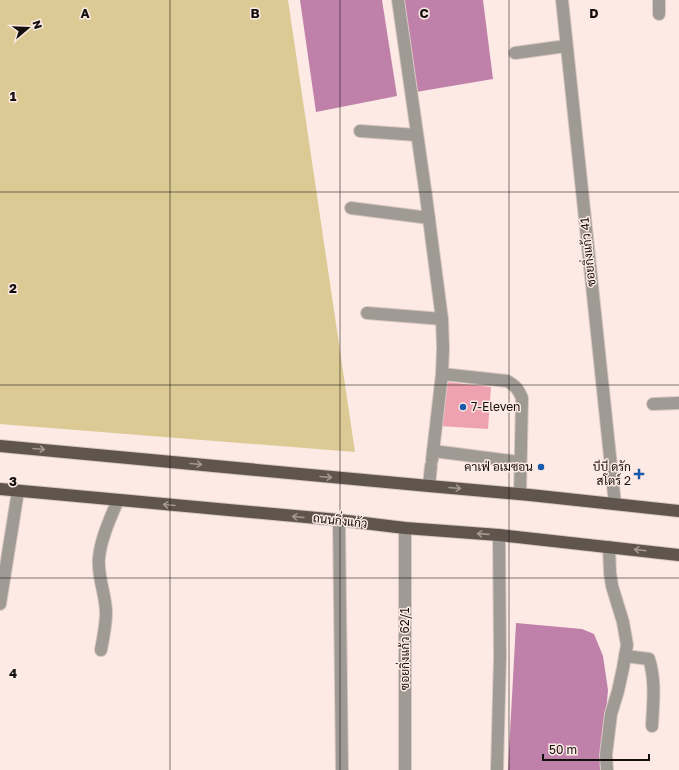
<svg xmlns="http://www.w3.org/2000/svg" width="679" height="770" viewBox="0 0 679 770" font-family="'Golos Text',Sarabun,sans-serif">
<style>
.green{fill:#dcca94}
.water{fill:#bf81aa}
.building{fill:#eea1af}
.lines{fill:none;stroke-linecap:round;stroke-linejoin:round}
.minor-casing{stroke:#d8c7c2;stroke-width:14}
.major-casing{stroke:#d8c7c2;stroke-width:14}
.minor{stroke:#a09a95;stroke-width:12}
.major{stroke:#5f554c;stroke-width:12}
.oneway{stroke:#a69891}
.grid{fill:none;stroke:#140e0c;stroke-width:1;stroke-opacity:0.55}
.poi-dot{fill:#185aab;stroke:#fdeae5;stroke-width:1.5}
.labels{text-anchor:middle;stroke-width:3;stroke-linejoin:round;paint-order:stroke}
.street-label{font-size:12px;fill:#140e0c;stroke:#fdeae5}
.poi-label{font-size:12px;fill:#140e0c;stroke:#fdeae5;text-anchor:end}
.grid-label{font-size:13px;text-anchor:middle;font-weight:bold;fill:#140e0c;stroke:#fdeae5;stroke-width:3;stroke-linejoin:round;paint-order:stroke}
</style>
<rect width="100%" height="100%" fill="#fdeae5"/>
<path class="green" d="M0 0H288L355 452 0 424Z"/>
<g class="water">
<path d="M300 0H382L397 96 316 112Z"/>
<path d="M399 0H483L493 79 416 92Z"/>
<path d="M516 623 582 629 594 634 603 656 608 690 601 770H508Z"/>
</g>
<path class="building" d="M447 382 491 387 488 429 440 426Z"/>
<g class="lines">
<defs>
<g id="minor">
<path d="M398 0 426 196 442 319 443 348 442 374 432 460"/>
<path d="M562 0 615 504"/>
<path d="M659 0V14"/>
<path d="M515 53 566 46"/>
<path d="M360 131 417 135"/>
<path d="M351 208 429 218"/>
<path d="M367 313 442 319"/>
<path d="M442 374 507 381C516 386 518 389 522 398L520 494"/>
<path d="M653 404 679 403"/>
<path d="M433 451 520 462"/>
<path d="M429 486 431 466"/>
<path d="M339 520 342 770"/>
<path d="M405 528V770"/>
<path d="M0 604 18 491"/>
<path d="M101 650C103 639 106 624 106 613 106 594 97 577 99 558 101 538 110 519 118 500"/>
<path d="M625 656 649 659C656 681 653 704 652 726"/>
<path d="M497 770 500 657 499 535"/>
<path d="M607 770 606 755 611 714 618 691 623 668 627 645 623 622 612 586 610 573 609 547"/>
</g>
<g id="major">
<path d="M0 446 429 486 530 495 679 511"/>
<path d="M0 489 339 520 405 528 499 535 679 555"/>
</g>
</defs>
<use href="#minor" class="minor-casing"/>
<use href="#major" class="major-casing"/>
<use href="#minor" class="minor"/>
<use href="#major" class="major"/>
</g>
<defs><path id="oneway-shaft" d="M-6 0H5M1.5-3L5.5 0L1.5 3" fill="none" stroke-width="1.6" stroke-linecap="round" stroke-linejoin="round"/></defs>
<g class="oneway">
<use href="#oneway-shaft" transform="translate(39 449) rotate(5)"/>
<use href="#oneway-shaft" transform="translate(196 464) rotate(5)"/>
<use href="#oneway-shaft" transform="translate(326 477) rotate(5)"/>
<use href="#oneway-shaft" transform="translate(455 488) rotate(5)"/>
<use href="#oneway-shaft" transform="translate(169 505) rotate(-175)"/>
<use href="#oneway-shaft" transform="translate(298 517) rotate(-175)"/>
<use href="#oneway-shaft" transform="translate(483 534) rotate(-176)"/>
<use href="#oneway-shaft" transform="translate(640 550) rotate(-173)"/>
</g>
<path class="grid" d="M170 0V770M340 0V770M509 0V770M0 192H679M0 385H679M0 578H679"/>
<g class="poi-dot">
<circle cx="463" cy="407" r="4"/>
<circle cx="541" cy="467" r="4"/>
<path d="M637 468h4v4h4v4h-4v4h-4v-4h-4v-4h4z"/>
</g>
<g class="labels">
<g class="street-label">
<text transform="translate(588 252) rotate(-96)" y="4">ซอยกิ่งแก้ว 41</text>
<text transform="translate(340 521) rotate(6)" y="4">ถนนกิ่งแก้ว</text>
<text transform="translate(405 649) rotate(-90)" y="4">ซอยกิ่งแก้ว 62/1</text>
</g>
<g class="poi-label">
<text x="471" y="411" text-anchor="start">7-Eleven</text>
<text x="533" y="471">คาเฟ่ อเมซอน</text>
<text x="631" y="471">บีบี ดรัก<tspan x="631" dy="14">สโตร์ 2</tspan></text>
</g>
</g>
<g class="grid-label">
<text x="85" y="18">A</text>
<text x="255" y="18">B</text>
<text x="424" y="18">C</text>
<text x="594" y="18">D</text>
<text x="13" y="101">1</text>
<text x="13" y="293">2</text>
<text x="13" y="486">3</text>
<text x="13" y="678">4</text>
</g>
<g transform="translate(28 28) rotate(71)" stroke="#fdeae5" stroke-width="3" paint-order="stroke">
<path d="M0-3L7 15L0 10L-7 15Z" fill="#140e0c"/>
<text y="-6" font-size="11" font-weight="bold" text-anchor="middle" fill="#140e0c">N</text>
</g>
<path d="M543 754v6h106v-6" fill="none" stroke="#140e0c" stroke-width="2"/>
<text x="549" y="754" font-size="12" fill="#140e0c" stroke="#fdeae5" stroke-width="3" paint-order="stroke">50 m</text>
</svg>
